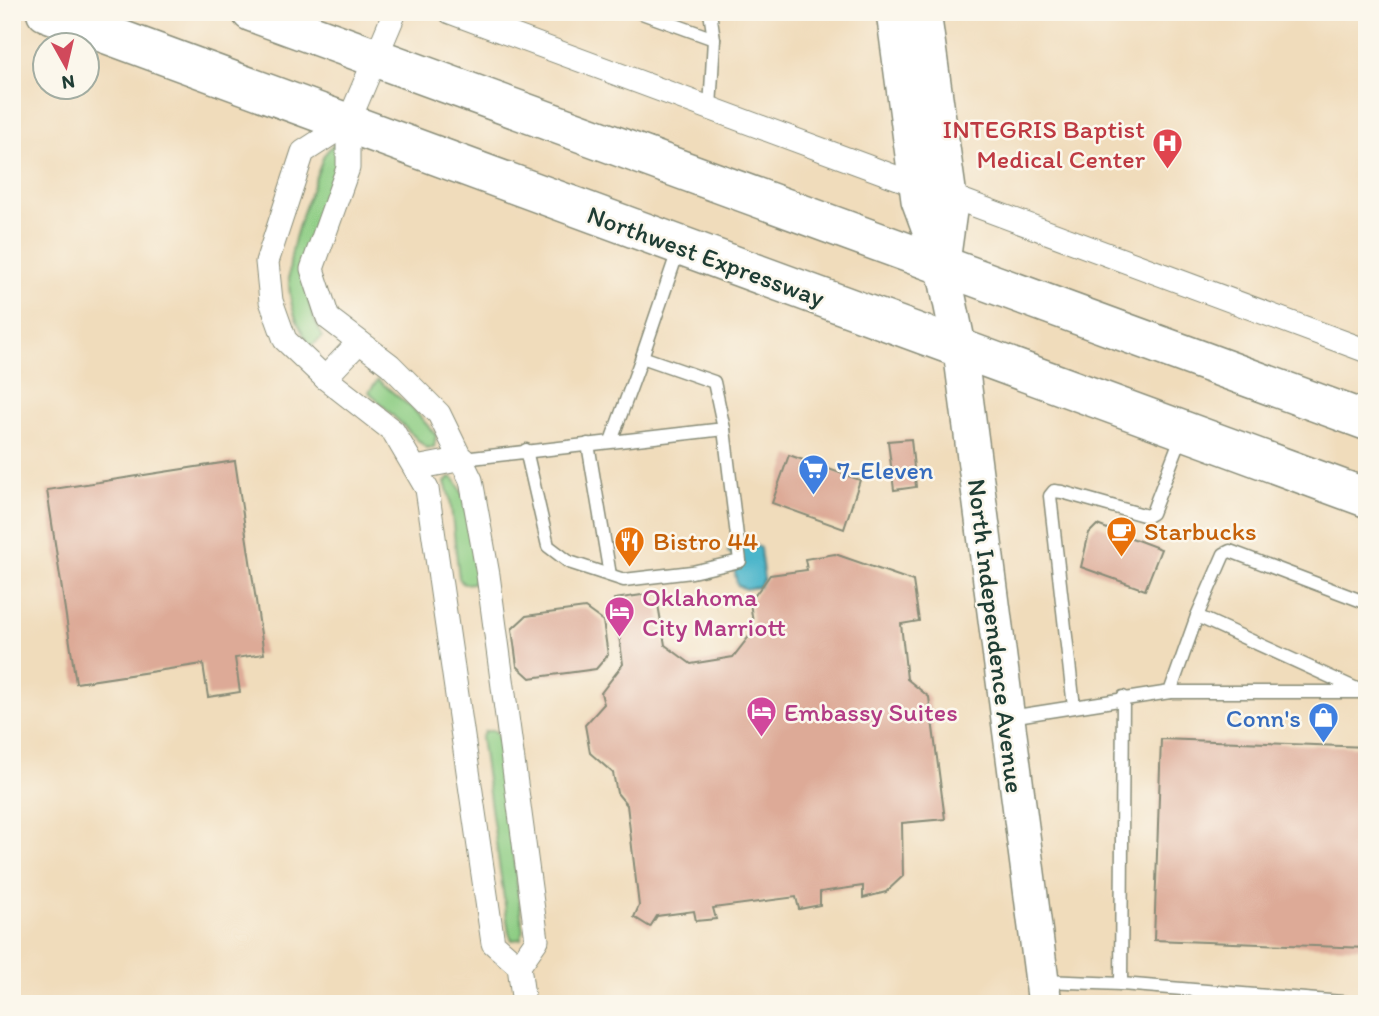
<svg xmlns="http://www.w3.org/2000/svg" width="1379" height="1016" viewBox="0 0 1379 1016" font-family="Itim,sans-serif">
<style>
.green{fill:#8fce85;stroke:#57865c;stroke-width:2}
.water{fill:#4cb5ca;stroke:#36797f;stroke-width:2}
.building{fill:#ddaa97}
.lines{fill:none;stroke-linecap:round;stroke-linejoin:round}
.lane-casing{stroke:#888c78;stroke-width:15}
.street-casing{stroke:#888c78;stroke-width:25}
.secondary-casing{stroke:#888c78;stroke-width:36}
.highway-casing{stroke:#888c78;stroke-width:41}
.lane{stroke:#fff;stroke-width:12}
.street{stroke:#fff;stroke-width:23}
.secondary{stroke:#fff;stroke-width:33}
.highway{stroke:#fff;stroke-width:38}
.labels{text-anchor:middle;stroke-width:5;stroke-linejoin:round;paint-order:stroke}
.health-label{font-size:26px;fill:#be3a42;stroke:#fbf7ec;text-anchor:end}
.street-label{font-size:26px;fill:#1f3d34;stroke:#fbf7ec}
.shop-label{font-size:26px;fill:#366cbe;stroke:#fbf7ec;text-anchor:start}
.food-label{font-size:26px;fill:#c56008;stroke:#fbf7ec;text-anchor:start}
.hotel-label{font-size:26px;fill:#b23c85;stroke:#fbf7ec;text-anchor:start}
</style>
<rect width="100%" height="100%" fill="#fbf7ec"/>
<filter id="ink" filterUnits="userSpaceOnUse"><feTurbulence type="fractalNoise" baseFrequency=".0143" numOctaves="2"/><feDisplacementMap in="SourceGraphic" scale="14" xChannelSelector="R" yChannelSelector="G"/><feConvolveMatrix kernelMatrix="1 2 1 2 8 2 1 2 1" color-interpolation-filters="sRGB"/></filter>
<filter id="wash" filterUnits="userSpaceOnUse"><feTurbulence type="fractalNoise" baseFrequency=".00686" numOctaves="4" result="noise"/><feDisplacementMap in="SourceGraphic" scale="28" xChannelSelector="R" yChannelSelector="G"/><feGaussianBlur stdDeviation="1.57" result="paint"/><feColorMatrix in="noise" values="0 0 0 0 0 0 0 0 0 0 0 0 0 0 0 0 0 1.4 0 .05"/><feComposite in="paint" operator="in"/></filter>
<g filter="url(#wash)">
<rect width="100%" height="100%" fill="#f0dcbb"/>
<g class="green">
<path d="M334 143 343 149C320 213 285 271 323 337L311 346C265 283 302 220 324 155Z"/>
<path d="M378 380 414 410 436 435 434 447 426 448 369 392Z"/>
<path d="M451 477C469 487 473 555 476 576L473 583 463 584 459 578 450 498 445 482Z"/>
<path d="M485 731H495L498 736 523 930 521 939 512 940 509 933 481 738Z"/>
</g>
<path class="water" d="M752 543 760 548 764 579 759 587 745 589 737 585 732 554 728 552 735 544 738 547Z"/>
<g id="blocks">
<g class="building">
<path d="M911 439 916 487 894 490 888 441Z"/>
<path d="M789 455 860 480 844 529 772 503Z"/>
<path d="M235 461 264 654 235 658 240 692 208 697 203 664 76 683 47 490Z"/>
<path d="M1097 525 1161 549 1145 590 1081 567 1089 533Z"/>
<path d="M835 554 913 581 919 621 901 624 907 679 929 697 945 819 902 823 903 876 886 892 863 898V886L820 892V905L799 909 796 897 713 908 716 919 696 921 694 911 657 916 650 927 634 917 639 906 627 805 617 793 613 773 590 753 585 725 604 704 601 693 623 664 614 599 656 593 665 645 691 664 733 657 754 630 750 602 770 575 807 570 805 559Z"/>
<path d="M585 608 603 621 608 655 596 669 530 678 517 666 512 629 526 616Z"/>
<path d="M1161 739 1367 747V948L1154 940Z"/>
</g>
</g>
</g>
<g filter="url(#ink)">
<use href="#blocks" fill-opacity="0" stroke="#888c78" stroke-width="2"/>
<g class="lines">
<defs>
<g id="lane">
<path d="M639 12 714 39"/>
<path d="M710 108 714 39 710 12"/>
<path d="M642 357 679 248"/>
<path d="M588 444 610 575"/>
<path d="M526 450 548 546 569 562 624 580 692 572 740 561 724 429"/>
<path d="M463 459 724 429 714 382 642 357 611 441"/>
<path d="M1197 616 1359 690"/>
<path d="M1170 692H1363"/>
<path d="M1074 707 1050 496 1054 491 1062 492 1147 516 1152 513 1182 435"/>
<path d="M1010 717 1170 692 1197 616 1224 554 1230 551 1367 603"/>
<path d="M1044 981 1121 984 1123 697"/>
<path d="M1121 984 1367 1004"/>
</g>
<g id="street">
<path d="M395 12 348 123V168L312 269 328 318 390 365 439 414 471 480 488 575 537 940 519 966"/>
<path d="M450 12 917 185"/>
<path d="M348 123 303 152 267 262 271 301 285 340 325 378 393 431 427 489 493 943 519 966 524 1004"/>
<path d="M950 196 1367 351"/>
<path d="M325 378 359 342"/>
<path d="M416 468 463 459"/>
</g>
<g id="secondary">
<path d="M893 12 918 200 943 268 960 350 1045 1004"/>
<path d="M924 12 951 204 943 262"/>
</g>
<g id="highway">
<path d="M46 12 1367 498"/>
<path d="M251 12 1367 421"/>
</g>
</defs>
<use href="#lane" class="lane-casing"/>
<use href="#street" class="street-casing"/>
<use href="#secondary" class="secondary-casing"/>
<use href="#highway" class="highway-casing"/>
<use href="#lane" class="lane"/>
<use href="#street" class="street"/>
<use href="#secondary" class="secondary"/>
<use href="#highway" class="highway"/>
</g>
</g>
<defs>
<symbol id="hospital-pin" viewBox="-11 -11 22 30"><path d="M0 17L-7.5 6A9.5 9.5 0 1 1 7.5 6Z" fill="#e0444e" stroke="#fbf7ec"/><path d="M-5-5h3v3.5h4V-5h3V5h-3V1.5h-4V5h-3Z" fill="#fff"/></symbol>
<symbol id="supermarket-pin" viewBox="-11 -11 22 30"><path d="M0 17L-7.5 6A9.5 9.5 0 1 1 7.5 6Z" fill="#3f7fe0" stroke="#fbf7ec"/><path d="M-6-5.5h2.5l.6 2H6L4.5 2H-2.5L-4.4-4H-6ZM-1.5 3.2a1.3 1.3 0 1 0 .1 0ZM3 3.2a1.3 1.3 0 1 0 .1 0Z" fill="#fff"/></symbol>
<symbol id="cafe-pin" viewBox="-11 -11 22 30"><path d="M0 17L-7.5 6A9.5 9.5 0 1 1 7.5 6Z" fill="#e8710a" stroke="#fbf7ec"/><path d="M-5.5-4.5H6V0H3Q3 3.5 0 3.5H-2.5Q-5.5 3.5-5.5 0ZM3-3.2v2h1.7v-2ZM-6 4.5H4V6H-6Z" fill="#fff"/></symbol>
<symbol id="restaurant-pin" viewBox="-11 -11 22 30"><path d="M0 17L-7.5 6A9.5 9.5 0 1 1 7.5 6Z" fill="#e8710a" stroke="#fbf7ec"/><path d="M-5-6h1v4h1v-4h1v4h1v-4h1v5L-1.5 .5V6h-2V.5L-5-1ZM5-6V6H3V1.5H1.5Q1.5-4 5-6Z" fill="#fff"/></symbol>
<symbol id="hotel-pin" viewBox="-11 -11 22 30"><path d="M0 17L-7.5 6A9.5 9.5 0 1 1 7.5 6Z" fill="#d1479c" stroke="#fbf7ec"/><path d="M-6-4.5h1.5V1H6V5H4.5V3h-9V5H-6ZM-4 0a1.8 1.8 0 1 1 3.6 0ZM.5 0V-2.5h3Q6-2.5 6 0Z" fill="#fff"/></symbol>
<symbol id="shop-pin" viewBox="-11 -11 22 30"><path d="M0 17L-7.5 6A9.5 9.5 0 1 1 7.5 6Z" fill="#3f7fe0" stroke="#fbf7ec"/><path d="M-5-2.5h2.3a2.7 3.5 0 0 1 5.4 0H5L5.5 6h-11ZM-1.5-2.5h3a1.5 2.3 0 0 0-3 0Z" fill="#fff"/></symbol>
</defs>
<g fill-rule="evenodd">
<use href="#hospital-pin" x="1150" y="126" width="35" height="47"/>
<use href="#supermarket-pin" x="796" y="452" width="35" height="47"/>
<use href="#cafe-pin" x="1104" y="514" width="35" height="47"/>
<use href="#restaurant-pin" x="612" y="524" width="35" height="47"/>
<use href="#hotel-pin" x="602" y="594" width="35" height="47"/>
<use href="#hotel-pin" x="744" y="694" width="35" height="47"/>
<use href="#shop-pin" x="1306" y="700" width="35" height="47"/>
</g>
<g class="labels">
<g class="health-label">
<text x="1145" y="138">INTEGRIS Baptist<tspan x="1145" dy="30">Medical Center</tspan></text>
</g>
<g class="street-label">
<text transform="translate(706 256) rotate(20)" y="9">Northwest Expressway</text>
<text transform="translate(996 636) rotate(83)" y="9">North Independence Avenue</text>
</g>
<g class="shop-label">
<text x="837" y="479">7-Eleven</text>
<text x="1301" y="727" text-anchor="end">Conn's</text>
</g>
<g class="food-label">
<text x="1144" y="540">Starbucks</text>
<text x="653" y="550">Bistro 44</text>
</g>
<g class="hotel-label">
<text x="642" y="606">Oklahoma<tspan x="642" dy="30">City Marriott</tspan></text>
<text x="784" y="721">Embassy Suites</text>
</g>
</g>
<rect width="1379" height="1016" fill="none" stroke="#fbf7ec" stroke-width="42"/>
<g transform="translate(66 66) rotate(172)"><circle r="33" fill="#fbf7ec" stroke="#a3ada2" stroke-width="2"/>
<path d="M0-5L12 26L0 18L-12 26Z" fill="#d1495b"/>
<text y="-10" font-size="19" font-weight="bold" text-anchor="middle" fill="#1f3d34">N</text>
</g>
</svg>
